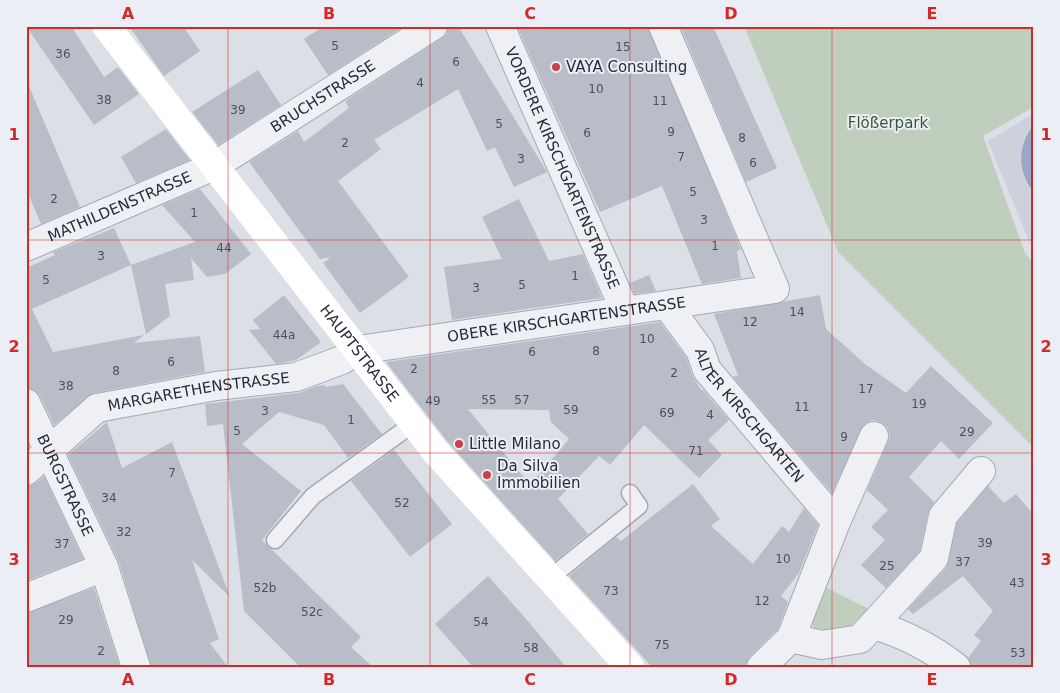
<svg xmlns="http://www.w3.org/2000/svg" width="1060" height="693" viewBox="0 0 1060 693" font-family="'DejaVu Sans',sans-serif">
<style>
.built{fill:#ced1db}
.green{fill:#c0cfbd}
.water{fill:#97a9c6}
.building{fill:#b9bdc8;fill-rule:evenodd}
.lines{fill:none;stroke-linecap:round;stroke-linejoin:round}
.lane-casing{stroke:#a5a9b3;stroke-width:19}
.street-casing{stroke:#a5a9b3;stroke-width:30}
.lane{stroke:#eef0f4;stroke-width:16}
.street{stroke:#eef0f4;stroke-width:28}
.secondary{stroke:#fff;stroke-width:28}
.grid{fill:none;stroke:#d62828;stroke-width:1;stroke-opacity:0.55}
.poi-dot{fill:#ca4248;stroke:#ebeef4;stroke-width:2}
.labels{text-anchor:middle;stroke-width:4;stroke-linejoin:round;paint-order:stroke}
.number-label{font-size:12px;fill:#4b505e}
.poi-label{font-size:15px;fill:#262c3b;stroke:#ebeef4;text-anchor:start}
.street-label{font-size:15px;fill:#262c3b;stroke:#ebeef4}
.park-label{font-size:15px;fill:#375734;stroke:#ebeef4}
.neatline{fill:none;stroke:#d62828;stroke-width:2}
.grid-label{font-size:16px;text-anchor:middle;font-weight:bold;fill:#d62828}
</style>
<rect width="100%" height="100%" fill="#dcdfe6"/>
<path class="built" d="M1034 113V253L988 141Z"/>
<g class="green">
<path d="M744 26H1034V107L983 136 1025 253 1034 264V448L838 252Z"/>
<path d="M823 586 869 609 843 632 815 629 808 616Z"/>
</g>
<path class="water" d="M1034 124V193C1017 171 1017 146 1034 124Z"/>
<g class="building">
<path d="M26 26H71L104 77 118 67 139 94 94 125Z"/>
<path d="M129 26H183L200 51 164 76Z"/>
<path d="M324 26H404L328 75 304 39Z"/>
<path d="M448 26H458L547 172 514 187 495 147 487 151 458 89 374 140 381 149 338 181 409 277 360 313 323 263 331 257 320 259 249 162 298 131 304 142 349 108 345 101 441 39 447 34Z"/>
<path d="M517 26H648L741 249 737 251 741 278 702 284 662 186 600 212Z"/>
<path d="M684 26H713L777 168 746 182 681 28Z"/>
<path d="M258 70 281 105 218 145 192 112Z"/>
<path d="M26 79 80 207 41 224 26 189Z"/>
<path d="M166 129 190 160 136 183 121 157Z"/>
<path d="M200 189 251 254 225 274 207 277 191 258 194 280 165 284 170 316 146 334 131 265 195 242 162 205Z"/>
<path d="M519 199 549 261 583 254 602 298 452 320 444 267 502 259 482 217Z"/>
<path d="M114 228 131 265 32 309 53 352 144 335 134 343 200 336 205 372 94 393 54 425 40 396 34 390 26 388V268L55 255 53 252Z"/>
<path d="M649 275 656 291 634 294 630 283Z"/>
<path d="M284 295 321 342 296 360 276 364 249 330 260 329 253 320Z"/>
<path d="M820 295 826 329 865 364 906 393 931 366 993 423 959 459 941 441 909 477 934 502 928 513 920 551 886 588 861 565 885 540 871 527 888 510 867 490 888 442 890 435 887 427 881 422 873 420 864 424 832 493 733 377 738 375 714 314Z"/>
<path d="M660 322 686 357 692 375 701 390H703L729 420 708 440 722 455 699 478 644 425 610 465 599 456 558 499 588 534 555 561 447 441 386 362ZM468 409 549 410 551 422 569 439 530 485Z"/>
<path d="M343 384 382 434 348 458 324 425 279 412 242 444 301 491 262 540 361 637 351 647 373 667H300L244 611 223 424 207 426 205 404 298 393 317 386 325 385V387Z"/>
<path d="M107 422 122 468 172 442 230 597 192 560 219 639 210 643 228 667H151L119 562 68 455Z"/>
<path d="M394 450 452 524 410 557 351 481Z"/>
<path d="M44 476 83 559 26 581V486L36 483Z"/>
<path d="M693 484 720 519 711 526 753 564 782 526 789 532 804 508 818 525 799 573 781 596 788 602 778 629 750 656 745 667H652L569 576 616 537 621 541Z"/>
<path d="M988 486 1004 503 1016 494 1034 515V667H971L968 658 981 641 974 635 993 611 963 576 913 614 908 609 946 568 957 523Z"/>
<path d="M488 576 527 620 566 667H473L435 624Z"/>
<path d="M94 588 120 667H26V613Z"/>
</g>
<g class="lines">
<defs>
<g id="lane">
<path d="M275 540 313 496 414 423"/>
<path d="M550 578 639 506 630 493"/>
</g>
<g id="street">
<path id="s1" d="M500 26 625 311"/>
<path id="s2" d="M26 247 214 166 433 26"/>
<path id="s3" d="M667 305 700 350 707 370 836 522 791 638"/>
<path id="s4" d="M26 403 104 567 136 667"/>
<path id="s5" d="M26 471 97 408 216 386 296 377 342 360 358 350 775 289 663 26"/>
<path d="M836 522 874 436"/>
<path d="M26 598 104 567"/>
<path d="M874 625C905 634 930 647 956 667"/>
<path d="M761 667 791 638 822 645 860 639 934 558 943 516 981 471"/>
</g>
</defs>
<use href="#lane" class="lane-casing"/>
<use href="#street" class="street-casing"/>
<use href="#lane" class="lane"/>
<use href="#street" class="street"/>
<path class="secondary" id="s6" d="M106 26 435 451 630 667"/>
</g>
<path class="grid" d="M228 26V667M430 26V667M630 26V667M832 26V667M26 240H1034M26 453H1034"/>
<g class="poi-dot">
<circle cx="556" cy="67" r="5"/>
<circle cx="459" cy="444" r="5"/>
<circle cx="487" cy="475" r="5"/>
</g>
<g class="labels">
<g class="number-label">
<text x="335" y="50">5</text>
<text x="623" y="51">15</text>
<text x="63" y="58">36</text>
<text x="456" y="66">6</text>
<text x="420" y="87">4</text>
<text x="596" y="93">10</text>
<text x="104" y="104">38</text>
<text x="660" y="105">11</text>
<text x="238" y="114">39</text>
<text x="499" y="128">5</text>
<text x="671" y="136">9</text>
<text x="587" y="137">6</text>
<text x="742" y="142">8</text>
<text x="345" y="147">2</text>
<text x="681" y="161">7</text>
<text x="521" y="163">3</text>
<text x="753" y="167">6</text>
<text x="693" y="196">5</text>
<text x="54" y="203">2</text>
<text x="194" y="217">1</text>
<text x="704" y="224">3</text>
<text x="715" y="250">1</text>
<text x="224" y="252">44</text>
<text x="101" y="260">3</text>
<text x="575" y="280">1</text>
<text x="46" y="284">5</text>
<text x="522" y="289">5</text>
<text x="476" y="292">3</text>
<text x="797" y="316">14</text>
<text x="750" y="326">12</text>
<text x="284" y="339">44a</text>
<text x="647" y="343">10</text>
<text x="596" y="355">8</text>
<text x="532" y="356">6</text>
<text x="171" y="366">6</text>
<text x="414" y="373">2</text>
<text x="116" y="375">8</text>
<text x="674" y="377">2</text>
<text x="66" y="390">38</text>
<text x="866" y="393">17</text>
<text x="489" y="404">55</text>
<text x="522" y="404">57</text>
<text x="433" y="405">49</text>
<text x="919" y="408">19</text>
<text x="802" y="411">11</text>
<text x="571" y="414">59</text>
<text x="265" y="415">3</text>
<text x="667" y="417">69</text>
<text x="710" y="419">4</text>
<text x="351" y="424">1</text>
<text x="237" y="435">5</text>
<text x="967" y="436">29</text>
<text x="844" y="441">9</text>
<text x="696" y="455">71</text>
<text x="172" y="477">7</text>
<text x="109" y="502">34</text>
<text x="402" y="507">52</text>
<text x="124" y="536">32</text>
<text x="985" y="547">39</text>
<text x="62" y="548">37</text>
<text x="783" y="563">10</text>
<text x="963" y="566">37</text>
<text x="887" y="570">25</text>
<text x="1017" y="587">43</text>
<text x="265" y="592">52b</text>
<text x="611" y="595">73</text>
<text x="762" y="605">12</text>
<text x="312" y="616">52c</text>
<text x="66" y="624">29</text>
<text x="481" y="626">54</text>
<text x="662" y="649">75</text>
<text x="531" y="652">58</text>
<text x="101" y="655">2</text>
<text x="1018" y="657">53</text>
</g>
<g class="poi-label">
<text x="566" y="72">VAYA Consulting</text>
<text x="469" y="449">Little Milano</text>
<text x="497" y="471">Da Silva<tspan x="497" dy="17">Immobilien</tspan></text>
</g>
<g class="street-label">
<text dy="5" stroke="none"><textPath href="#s2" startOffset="334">BRUCHSTRASSE</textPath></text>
<text dy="5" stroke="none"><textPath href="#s1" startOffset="155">VORDERE KIRSCHGARTENSTRASSE</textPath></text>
<text dy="5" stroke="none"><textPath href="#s2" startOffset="102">MATHILDENSTRASSE</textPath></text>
<text dy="5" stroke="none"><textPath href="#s5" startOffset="575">OBERE KIRSCHGARTENSTRASSE</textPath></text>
<text dy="5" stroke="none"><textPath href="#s6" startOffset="414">HAUPTSTRASSE</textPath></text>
<text dy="5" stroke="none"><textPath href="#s5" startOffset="198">MARGARETHENSTRASSE</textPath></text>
<text dy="5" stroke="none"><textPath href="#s3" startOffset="138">ALTER KIRSCHGARTEN</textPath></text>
<text dy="5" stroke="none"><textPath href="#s4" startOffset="91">BURGSTRASSE</textPath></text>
</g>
<g class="park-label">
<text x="888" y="128">Flößerpark</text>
</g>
</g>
<rect width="1060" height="693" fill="none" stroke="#ebeef4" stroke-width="55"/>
<rect x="28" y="28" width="1004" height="638" class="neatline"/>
<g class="grid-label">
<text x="128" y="19">A</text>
<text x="329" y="19">B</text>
<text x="530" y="19">C</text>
<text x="731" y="19">D</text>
<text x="932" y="19">E</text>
<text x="14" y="140">1</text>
<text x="1046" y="140">1</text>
<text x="14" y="352">2</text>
<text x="1046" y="352">2</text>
<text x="14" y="565">3</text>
<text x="1046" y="565">3</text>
<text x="128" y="685">A</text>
<text x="329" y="685">B</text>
<text x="530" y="685">C</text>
<text x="731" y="685">D</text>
<text x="932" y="685">E</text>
</g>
</svg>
